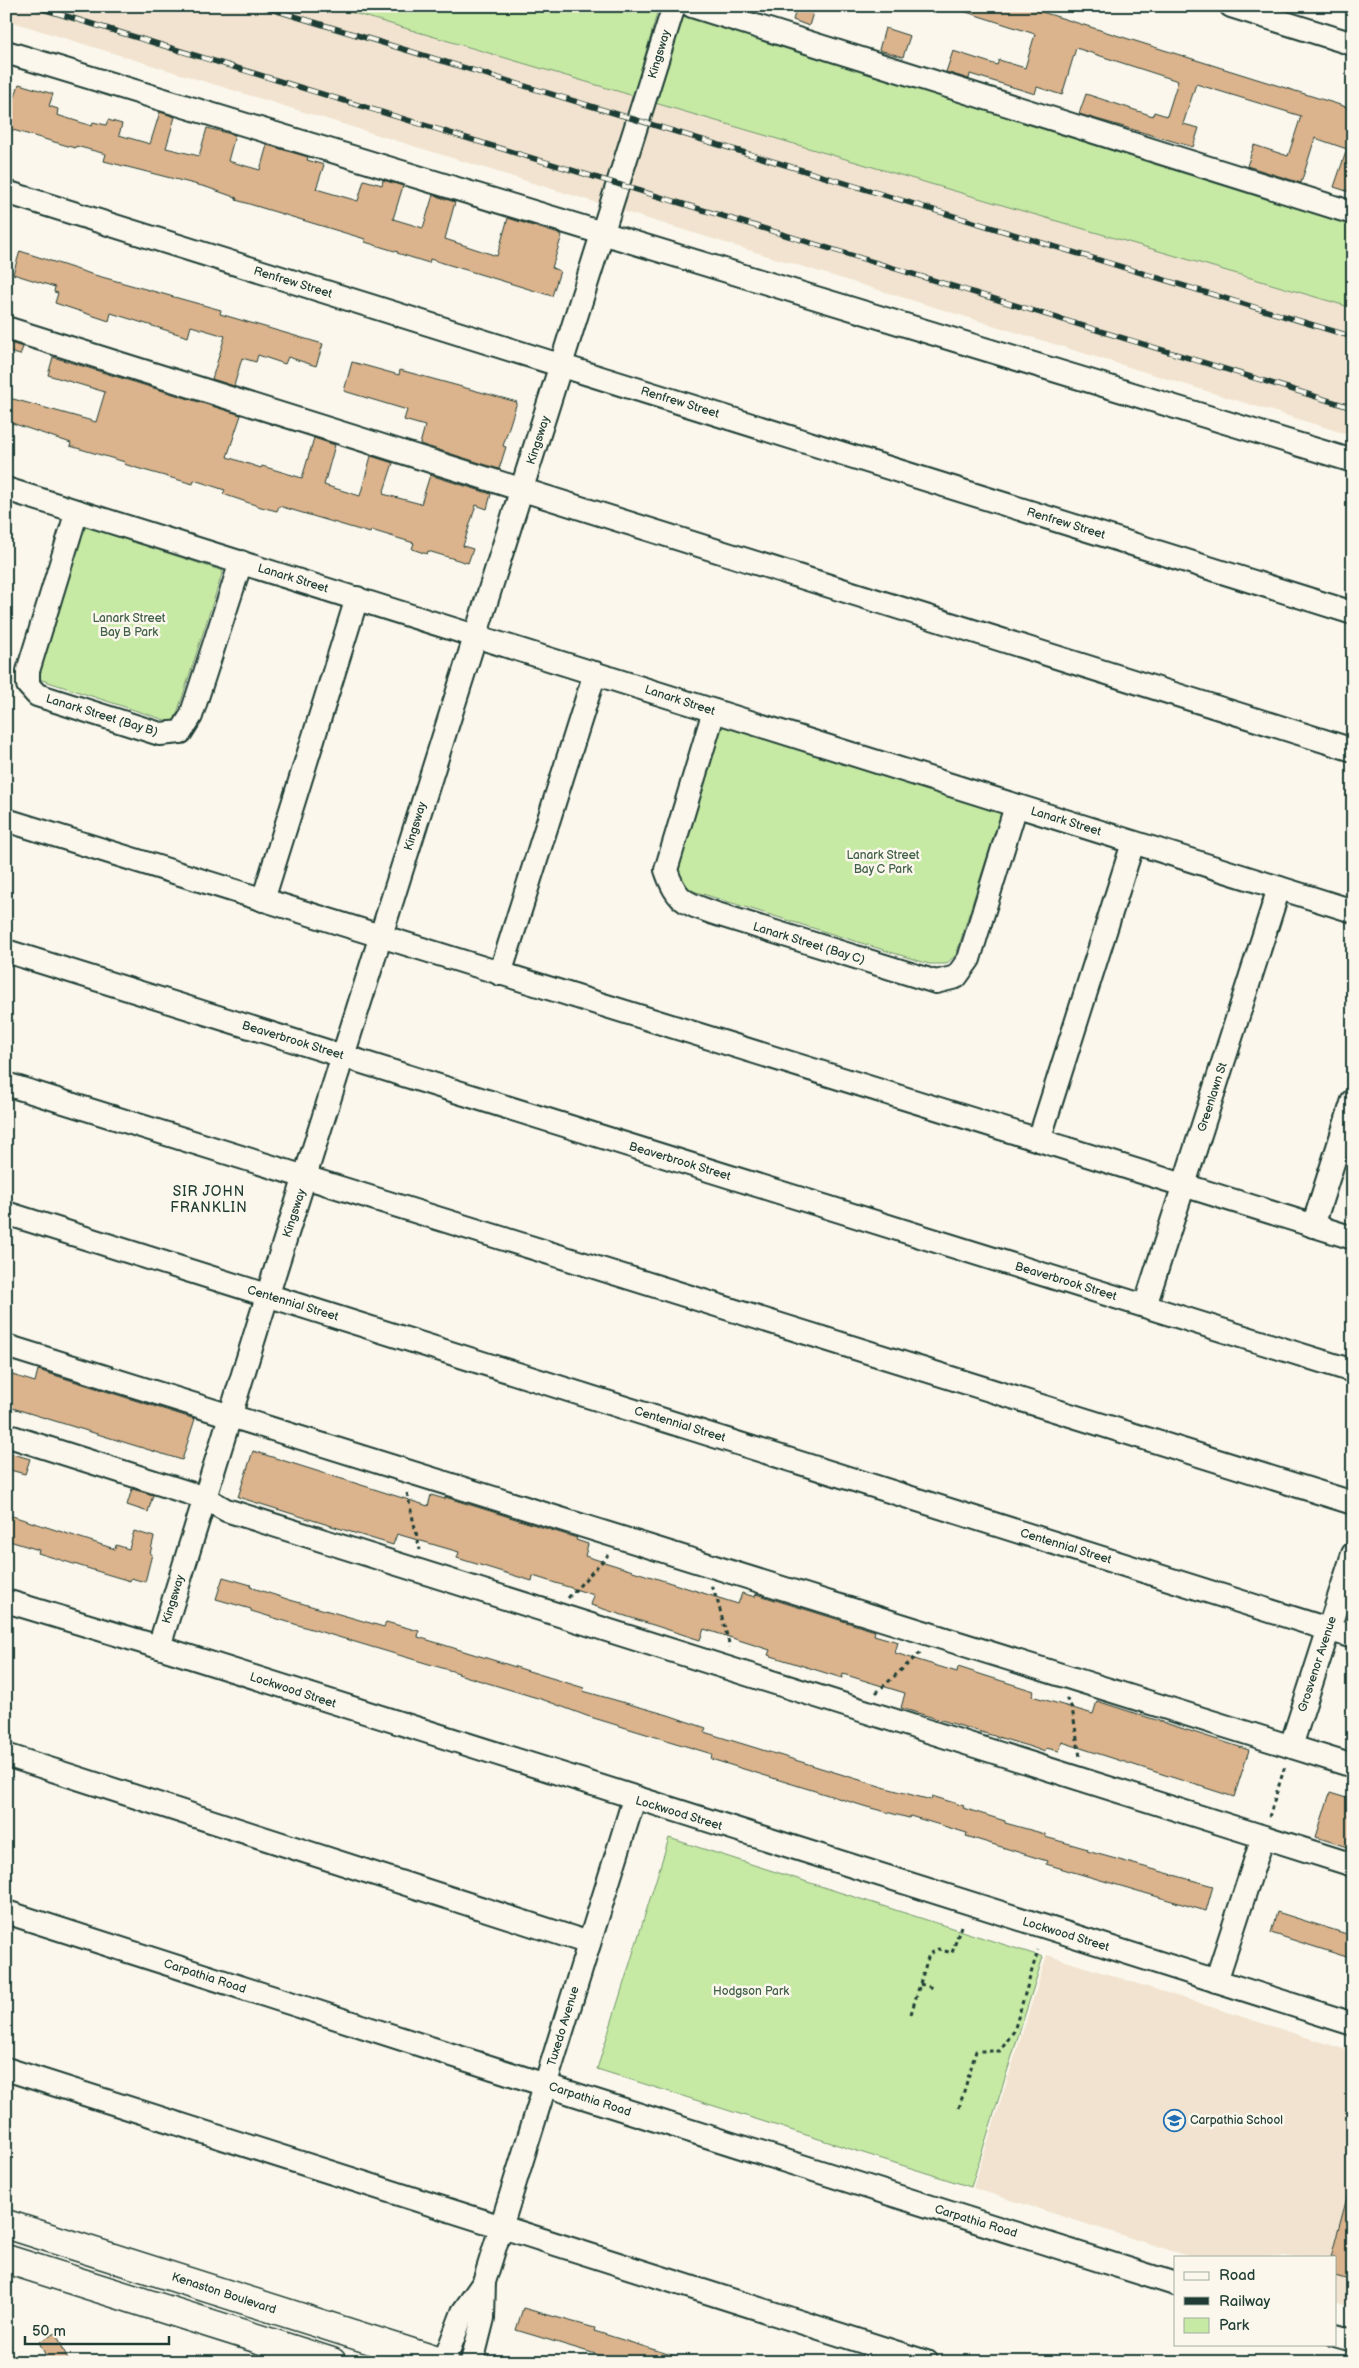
<svg xmlns="http://www.w3.org/2000/svg" width="1359" height="2368" viewBox="0 0 1359 2368" font-family="'Balsamiq Sans',sans-serif">
<style>
.built{fill:#f1e3cf}
.green{fill:#c6eaa4;stroke:#72946c}
.building{fill:#dbb38c;stroke:#1f3d34}
.lines{fill:none;stroke-linecap:round;stroke-linejoin:round}
.minor-casing{stroke:#1f3d34;stroke-width:26}
.major-casing{stroke:#1f3d34;stroke-width:31}
.path{stroke:#1f3d34;stroke-width:3;stroke-dasharray:4 4;stroke-linecap:butt}
.minor{stroke:#fbf7ec;stroke-width:22}
.major{stroke:#fbf7ec;stroke-width:28}
.rail-casing{stroke:#1f3d34;stroke-width:5.5}
.rail{stroke:#fbf7ec;stroke-width:4;stroke-dasharray:11;stroke-linecap:butt}
.labels{text-anchor:middle;stroke-width:5;stroke-linejoin:round;paint-order:stroke}
.street-label{font-size:12px;fill:#1f3d34;stroke:#fbf7ec}
.park-label{font-size:12px;fill:#40604a;stroke:#fbf7ec}
.poi-label{font-size:12px;fill:#1f3d34;stroke:#fbf7ec;text-anchor:start}
.neighbourhood-label{font-size:14px;letter-spacing:1px;fill:#1f3d34;stroke:#fbf7ec}
</style>
<rect width="100%" height="100%" fill="#fbf7ec"/>
<filter id="ink" filterUnits="userSpaceOnUse"><feTurbulence type="fractalNoise" baseFrequency=".02" numOctaves="2"/><feDisplacementMap in="SourceGraphic" scale="10" xChannelSelector="R" yChannelSelector="G"/><feConvolveMatrix kernelMatrix="1 2 1 2 8 2 1 2 1" color-interpolation-filters="sRGB"/></filter>
<g filter="url(#ink)">
<g class="built">
<path d="M6 6H330L634 96 601 204 6 20Z"/>
<path d="M655 103 1353 308V436L622 211Z"/>
<path d="M1047 1955 1353 2052V2308L1335 2302V2257H1191L973 2188Z"/>
</g>
<g class="green">
<path d="M330 6H659L634 96Z"/>
<path d="M683 15 1353 221V308L655 103Z"/>
<path d="M84 526 223 571 174 723 36 678Z"/>
<path d="M718 724 1002 810 956 955 946 964H929L690 890 680 879 678 870Z"/>
<path d="M669 1838 1043 1957 971 2187 597 2069Z"/>
</g>
<g class="building">
<path d="M797 6H815L809 26 793 20Z"/>
<path d="M960 6H1023L1353 109V193L1334 187 1347 149 1315 138 1301 183 1247 166 1254 145 1288 156 1301 116 1196 84 1183 124 1199 128 1193 147 1079 114 1086 94 1153 116 1154 112 1167 116 1178 81 1076 48 1062 95 1037 87 1035 94 970 74 969 79 946 72 953 51 997 65 999 60 1025 68 1035 34 960 10Z"/>
<path d="M885 28 910 36 903 57 879 50Z"/>
<path d="M19 84 53 94 49 106 58 109 57 115 92 126 93 122 106 125 108 120 122 124 119 135 150 144 160 112 175 117 166 148 199 156 207 128 235 135 228 161 260 170 267 145 308 157 307 160 324 165 316 189 358 201 364 180 382 185 383 180 403 186 393 219 423 228 433 195 455 202 445 239 497 256 508 218 562 235 552 268 560 271 552 296 430 259 429 263 397 253 398 252 365 242V239L236 200 237 198 206 187 104 161 106 154 76 146 75 148 6 128V97L14 100Z"/>
<path d="M20 251 91 274 221 310 220 314 323 344 316 366 288 357 285 364 258 355 256 362 242 358 234 386 212 379 225 336 191 326 188 337 111 313 109 321 55 303 58 293 54 292 55 287 13 274Z"/>
<path d="M6 342 23 347 20 355 6 351Z"/>
<path d="M53 357 241 415 227 457 261 468 262 466 302 478 314 438 335 445 324 485 360 496 371 456 393 463 383 494 421 504 430 475 491 494 487 509 476 505 463 546 473 549 468 563 428 551 427 554 412 549 414 543 371 530 370 533 279 506 277 511 261 507 223 494 225 490 194 480 193 484 140 469 124 464 125 462 70 446 71 443 6 421V397L96 422 105 392 48 375Z"/>
<path d="M352 362 399 375 400 370 517 402 503 446 506 447 499 469 420 444 425 426 404 420 407 410 344 391Z"/>
<path d="M38 1370 195 1419 182 1460 6 1406V1373L35 1382Z"/>
<path d="M253 1451 428 1506 431 1495 445 1499V1497L577 1538 576 1540 588 1544 585 1556 738 1604 742 1593 755 1597 756 1594 875 1631 874 1635 898 1642 895 1653 957 1672 958 1667 986 1676 1034 1691 1032 1696 1093 1714 1097 1701 1249 1750 1234 1797 1062 1742 1059 1751 1046 1748 1045 1752 1031 1747 901 1708 905 1693 843 1674 842 1678 768 1655 770 1650 704 1629 700 1640 591 1605 594 1595 533 1576 532 1581 457 1558 459 1552 397 1534 393 1545 238 1497Z"/>
<path d="M6 1452 30 1459 25 1474 6 1469Z"/>
<path d="M132 1489 153 1495 148 1512 127 1505Z"/>
<path d="M6 1514 115 1549 116 1545 129 1549 134 1531 154 1537 150 1554H152L145 1582 131 1578 130 1581 103 1573 38 1553 39 1550 6 1540Z"/>
<path d="M223 1577 251 1585 250 1587 290 1600 384 1627 386 1622 419 1631 418 1637 584 1688 583 1691 668 1715 706 1728 704 1732 886 1788 931 1800 932 1796 964 1806 963 1808 1005 1821V1823L1045 1834V1837L1088 1849 1087 1851 1213 1886 1206 1911 1046 1864 1047 1861 966 1836 967 1833 910 1816 909 1818 867 1807 711 1759 712 1754 587 1716 544 1700 458 1674 459 1673 251 1611V1609L216 1599Z"/>
<path d="M1330 1793 1353 1800V1849L1316 1837Z"/>
<path d="M1277 1912 1353 1936V1959L1271 1933Z"/>
<path d="M1348 2194 1353 2195V2281L1335 2276V2257H1331Z"/>
<path d="M523 2308 595 2328 594 2331 681 2358V2362H622L516 2330Z"/>
<path d="M56 2333 69 2362H49L39 2342Z"/>
</g>
<g class="lines">
<defs>
<g id="minor">
<path d="M692 6 1353 213"/>
<path d="M1231 6 1353 44"/>
<path d="M6 52 1353 461"/>
<path d="M6 192 1353 613"/>
<path d="M6 328 1353 750"/>
<path d="M6 489 1353 911"/>
<path d="M77 511 28 671V685L37 695 160 734 181 732 191 716 241 562"/>
<path d="M714 711 666 870C677 903 686 903 717 914L936 982 956 977 969 959 1016 806"/>
<path d="M6 820 1039 1140 1133 843"/>
<path d="M263 900 357 598"/>
<path d="M6 951 1353 1371"/>
<path d="M500 974 595 673"/>
<path d="M6 1084 1353 1503"/>
<path d="M1039 1140 1353 1238"/>
<path d="M6 1213 1353 1637"/>
<path d="M1313 1226 1353 1100"/>
<path d="M1145 1306 1279 888"/>
<path d="M6 1346 1353 1766"/>
<path d="M6 1435 205 1498 226 1510 1353 1865"/>
<path d="M6 1601 159 1647 1353 2024"/>
<path d="M159 1647 260 1319 674 6"/>
<path d="M1291 1746 1353 1554"/>
<path d="M6 1755 589 1943"/>
<path d="M6 1912 580 2096 1175 2284"/>
<path d="M1216 1981 1263 1837"/>
<path d="M6 2069 926 2362"/>
<path d="M1335 2335 1353 2340"/>
<path d="M444 2362 463 2312 484 2282"/>
<path d="M472 2362 483 2318 484 2282 634 1799"/>
</g>
<g id="major">
<path d="M6 2224 441 2362"/>
<path d="M6 2259 332 2362"/>
</g>
</defs>
<use href="#minor" class="minor-casing"/>
<use href="#major" class="major-casing"/>
<g class="path">
<path d="M407 1493 420 1550"/>
<path d="M711 1586 717 1599 730 1647"/>
<path d="M568 1598 608 1555"/>
<path d="M876 1693 921 1652"/>
<path d="M1066 1698 1072 1708 1080 1757"/>
<path d="M1269 1817 1285 1766"/>
<path d="M920 1984 933 1988"/>
<path d="M911 2014 929 1954 938 1949 952 1953 961 1926"/>
<path d="M959 2108 976 2051H1000L1014 2031 1038 1950"/>
</g>
<use href="#minor" class="minor"/>
<use href="#major" class="major"/>
<defs>
<g id="rail">
<path d="M33 6 1353 408"/>
<path d="M261 6 1353 337"/>
</g>
</defs>
<use href="#rail" class="rail-casing"/>
<use href="#rail" class="rail"/>
</g>
</g>
<defs>
<symbol id="school-ring" viewBox="-11 -11 22 22"><circle r="9.5" fill="#fbf7ec" stroke="#1f6fb2" stroke-width="1.5"/><path d="M0-5L7-2L0 1L-7-2ZM-4 1L0 2.5L4 1V4Q0 6-4 4Z" fill="#1f6fb2"/></symbol>
</defs>
<g fill-rule="evenodd">
<use href="#school-ring" x="1162" y="2108" width="25" height="25"/>
</g>
<g class="labels">
<g class="street-label">
<text transform="translate(659 54) rotate(-73)" y="4">Kingsway</text>
<text transform="translate(293 282) rotate(17)" y="4">Renfrew Street</text>
<text transform="translate(680 402) rotate(17)" y="4">Renfrew Street</text>
<text transform="translate(538 440) rotate(-72)" y="4">Kingsway</text>
<text transform="translate(1066 523) rotate(17)" y="4">Renfrew Street</text>
<text transform="translate(293 578) rotate(17)" y="4">Lanark Street</text>
<text transform="translate(680 700) rotate(18)" y="4">Lanark Street</text>
<text transform="translate(102 715) rotate(17)" y="4">Lanark Street (Bay B)</text>
<text transform="translate(1066 821) rotate(17)" y="4">Lanark Street</text>
<text transform="translate(415 826) rotate(-73)" y="4">Kingsway</text>
<text transform="translate(809 943) rotate(17)" y="4">Lanark Street (Bay C)</text>
<text transform="translate(293 1040) rotate(17)" y="4">Beaverbrook Street</text>
<text transform="translate(1212 1097) rotate(-72)" y="4">Greenlawn St</text>
<text transform="translate(680 1161) rotate(17)" y="4">Beaverbrook Street</text>
<text transform="translate(294 1213) rotate(-72)" y="4">Kingsway</text>
<text transform="translate(1066 1281) rotate(17)" y="4">Beaverbrook Street</text>
<text transform="translate(293 1303) rotate(17)" y="4">Centennial Street</text>
<text transform="translate(680 1424) rotate(17)" y="4">Centennial Street</text>
<text transform="translate(1066 1546) rotate(17)" y="4">Centennial Street</text>
<text transform="translate(173 1599) rotate(-73)" y="4">Kingsway</text>
<text transform="translate(1317 1664) rotate(-72)" y="4">Grosvenor Avenue</text>
<text transform="translate(293 1690) rotate(18)" y="4">Lockwood Street</text>
<text transform="translate(679 1813) rotate(17)" y="4">Lockwood Street</text>
<text transform="translate(1066 1934) rotate(17)" y="4">Lockwood Street</text>
<text transform="translate(205 1976) rotate(18)" y="4">Carpathia Road</text>
<text transform="translate(563 2026) rotate(-73)" y="4">Tuxedo Avenue</text>
<text transform="translate(590 2099) rotate(18)" y="4">Carpathia Road</text>
<text transform="translate(976 2221) rotate(17)" y="4">Carpathia Road</text>
<text transform="translate(224 2293) rotate(18)" y="4">Kenaston Boulevard</text>
</g>
<g class="park-label">
<text x="129" y="622">Lanark Street<tspan x="129" dy="14">Bay B Park</tspan></text>
<text x="883" y="859">Lanark Street<tspan x="883" dy="14">Bay C Park</tspan></text>
<text x="751" y="1995">Hodgson Park</text>
</g>
<g class="poi-label">
<text x="1190" y="2124">Carpathia School</text>
</g>
<g class="neighbourhood-label">
<text x="209" y="1196">SIR JOHN<tspan x="209" dy="16">FRANKLIN</tspan></text>
</g>
</g>
<rect width="1359" height="2368" fill="none" stroke="#fbf7ec" stroke-width="25"/>
<rect x="12" y="12" width="1334" height="2343" fill="none" stroke="#1f3d34" stroke-width="2" filter="url(#ink)"/>
<rect x="1174" y="2256" width="162" height="90" fill="#fbf7ec" stroke="#a3ada2"/>
<rect x="1184" y="2272" width="25" height="8" fill="#fbf7ec" stroke="#a3ada2"/>
<text x="1219" y="2280" font-size="15" fill="#1f3d34">Road</text>
<rect x="1184" y="2297" width="25" height="8" fill="#1f3d34" stroke="#a3ada2"/>
<text x="1219" y="2306" font-size="15" fill="#1f3d34">Railway</text>
<rect x="1184" y="2318" width="25" height="15" fill="#c6eaa4" stroke="#a3ada2"/>
<text x="1219" y="2330" font-size="15" fill="#1f3d34">Park</text>
<path d="M25 2336v8h144v-8" fill="none" stroke="#1f3d34" stroke-width="2.5"/>
<text x="32" y="2336" font-size="15" fill="#1f3d34" stroke="#fbf7ec" stroke-width="4" paint-order="stroke">50 m</text>
</svg>
